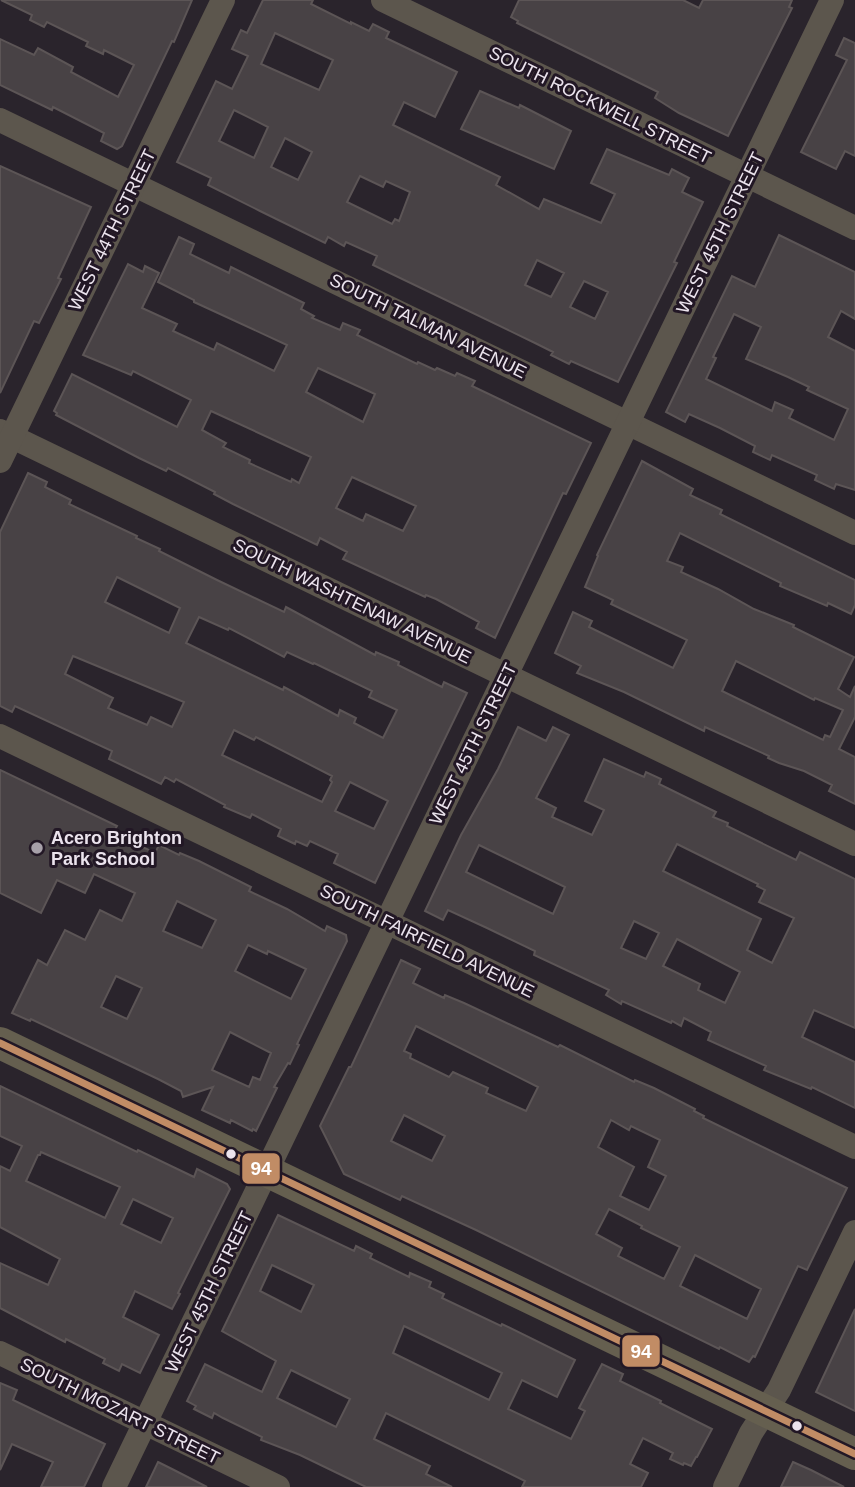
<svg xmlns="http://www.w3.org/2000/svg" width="855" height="1487" viewBox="0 0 855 1487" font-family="Arial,sans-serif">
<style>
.building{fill:#484245;stroke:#5c5556;stroke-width:2;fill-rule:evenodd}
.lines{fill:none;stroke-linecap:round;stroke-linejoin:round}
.minor{stroke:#5c564d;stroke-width:24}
.major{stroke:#655f4f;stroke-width:32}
.bus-1-casing{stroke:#221725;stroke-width:12}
.bus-1{stroke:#c18c65;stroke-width:7}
.poi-dot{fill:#a7a0a9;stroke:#221725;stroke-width:2.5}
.bus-dot{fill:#ebe3ed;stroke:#221725;stroke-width:2.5}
.labels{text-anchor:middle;stroke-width:6;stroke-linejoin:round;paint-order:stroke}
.street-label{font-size:18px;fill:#ebe3ed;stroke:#221725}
.poi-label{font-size:18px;font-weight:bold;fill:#ebe3ed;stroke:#221725;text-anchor:start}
.line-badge{stroke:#221725;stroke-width:2.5}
.badge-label{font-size:19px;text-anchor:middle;font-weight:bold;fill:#fff}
</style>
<rect width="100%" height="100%" fill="#2a242c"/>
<g class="building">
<path d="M1 0H192L174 42 172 41 122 146 117 149 101 141 104 133 53 107 52 110 0 85V39L34 55 38 48 73 67 71 72 118 97 134 65 104 50 103 54 86 46 88 42 47 22 44 27 30 20 32 15Z"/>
<path d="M263 0H313L311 4 351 24V22L369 31 373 24 389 32 386 38 457 72 435 117 404 102 393 125 500 177 496 185 539 209 544 199 601 223 615 194 591 183 607 149 669 175 672 169 689 178 682 192 703 202 674 262 677 263 618 382 571 361 569 364 551 355 553 352 535 343 373 265 377 256 346 242 344 246 328 237 325 243 260 211 208 185 211 178 177 162 216 81 232 89 248 56 232 49 241 30 247 33ZM275 33 333 60 319 90 261 64ZM234 110 268 127 254 158 219 141ZM285 138 312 152 298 180 271 167ZM360 176 383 187 386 181 410 192 399 221 395 219 392 224 347 202ZM537 260 564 273 551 297 525 285ZM584 281 608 292 595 319 570 307Z"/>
<path d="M519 0H683L699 8 703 0H792L789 7 792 8 728 136 679 113 655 98 658 92 517 23 518 21 511 17Z"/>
<path d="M844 38 855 43V156L845 151 836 169 801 152 847 60 836 55Z"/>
<path d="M480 91 519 108 520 105 571 131 554 169 461 129Z"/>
<path d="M0 166 91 207 58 278 61 279 39 323 34 321 0 393Z"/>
<path d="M779 235 855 272V319L841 311 828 337 855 351V490L836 484 834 489 815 480 817 475 772 455 770 460 753 452 755 446 720 428 689 414 685 422 666 412 732 276 755 287ZM734 314 761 327 746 359 788 377 809 387 807 390 848 409 834 440 789 418 793 410 775 402 772 411 706 379 716 358 713 357Z"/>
<path d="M179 237 194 244 190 254 229 273 231 267 304 303 301 309 314 316 312 318 340 330 343 323 360 330 357 335 417 364 418 362 435 370 437 368 455 376 457 373 475 381 472 386 591 443 566 494 563 493 495 638 476 628 479 622 436 599 426 595 425 597 343 559 347 552 320 538 317 545 233 504 214 494 215 492 168 468 166 471 139 458 56 415 57 413 54 411 72 374 177 427 191 400 133 371 131 375 83 355 128 264 143 272 145 266 159 273 142 308 177 324 173 331 214 350 217 343 274 371 287 345 194 302V300L158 282ZM318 368 375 394 363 422 306 392ZM211 411 311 457 299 483 292 479 291 482 249 463 250 460 223 447 226 443 202 430ZM352 477 416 506 403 531 366 514 363 521 336 508Z"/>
<path d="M642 461 693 489 690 495 722 510 720 514 855 580V605L851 614 828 603 827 606 780 586 781 583 680 533 667 561 683 567 681 572 718 589 754 609 794 625 793 627 854 657 838 689 850 697 855 686V717L839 749 855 757V804L829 791 832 785 804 771 779 763 768 758 769 756 705 727 704 731 624 692 577 673 581 666 555 653 573 612 592 621 589 627 673 668 687 640 611 604 613 600 585 587 598 556 597 555ZM736 661 814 700 815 698 843 710 830 737 825 735 823 740 722 691Z"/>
<path d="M28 473 47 482 45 487 71 500 69 504 137 536 136 538 160 549 159 551 217 580 284 612 286 607 375 655 376 652 399 662 398 665 442 687 444 682 467 693 375 883 334 863 338 854 310 841 307 846 296 841 295 844 278 836 281 829 252 814 250 818 224 807 225 805 176 779 174 782 165 777 161 784 109 759 112 751 15 706 12 712 0 706V532ZM117 577 180 608 169 633 105 602ZM199 617 228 630 229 628 284 657 287 652 313 664 314 663 372 691 369 697 397 710 383 738 354 723 356 718 340 710 338 716 284 687 283 690 186 643ZM73 656 184 702 172 727 151 717 147 725 108 708 113 698 65 674ZM234 730 254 740 256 737 332 776 330 780 332 782 322 802 222 755ZM350 782 388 801 374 829 335 811Z"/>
<path d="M518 727 546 741 553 727 569 735 536 798 556 808 552 817 592 835 604 810 585 801 604 759 644 777 646 772 661 779 659 784 716 812 713 817 728 823 727 826 796 860 800 852 855 879V1028L814 1010 802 1037 855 1062V1108L812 1087 811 1089 764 1070 766 1066 708 1040 711 1032 684 1018 681 1026 672 1021 671 1023 622 1001 621 1004 606 995 609 990 534 955 535 951 487 928 448 910 443 920 425 911 461 835 498 769ZM677 844 758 884 757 886 765 890 759 902 794 918 772 963 747 950 761 919 663 871ZM479 845 565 887 553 914 466 872ZM634 921 659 933 646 959 621 948ZM677 939 740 972 725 1003 698 990 700 984 663 966Z"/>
<path d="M0 770 117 826 113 833 155 853 159 845 179 855 180 853 199 861 251 887 249 891 287 909 325 931 327 926 346 935 347 941 297 1044 299 1045 290 1064 288 1063 274 1087 277 1088 256 1131 253 1129 252 1131 231 1120 230 1123 202 1110 213 1087 183 1097 181 1091 158 1079 31 1019 30 1021 12 1013 38 960 47 965 65 930 85 940 100 910 122 921 135 893 94 874 85 893 57 880 41 913 0 893ZM177 901 216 920 202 948 163 931ZM248 945 267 954 268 951 306 969 291 999 235 971ZM116 976 142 988 127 1019 101 1007ZM230 1032 271 1053 260 1080 253 1077 249 1087 212 1070Z"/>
<path d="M401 960 420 969 413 983 444 998 445 995 464 1003 558 1047 560 1045 634 1082 635 1080 654 1088 695 1109 694 1111 704 1116 703 1118 847 1188 807 1270 798 1266 755 1357 753 1356 749 1362 720 1347 719 1349 476 1230 402 1196 400 1200 344 1174 320 1126 349 1067H351ZM416 1026 538 1087 526 1111 486 1093 488 1088 453 1072 449 1077 410 1058 411 1054 404 1051ZM404 1115 445 1136 432 1161 391 1141ZM611 1120 629 1130 631 1126 660 1140 648 1167 666 1176 649 1210 620 1196 634 1167 598 1147ZM609 1209 642 1226 641 1228 680 1247 664 1279 618 1256 622 1248 596 1234ZM695 1255 761 1289 747 1319 680 1286Z"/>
<path d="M0 1086 137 1152 138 1150 194 1177 197 1169 227 1184 230 1189 178 1293 180 1294 172 1309 135 1291 123 1317 159 1335 140 1373 122 1364 119 1371 103 1363 105 1359 66 1339 65 1342 0 1308V1263L48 1285 60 1259 0 1227V1166L10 1171 22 1146 0 1136ZM41 1152 120 1187 105 1218 26 1181 38 1155H40ZM133 1199 173 1218 161 1243 121 1224Z"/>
<path d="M278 1215 354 1251 356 1246 372 1254 370 1258 409 1277 410 1273 431 1282 429 1287 444 1294 442 1298 501 1326 502 1324 575 1360 557 1397 522 1380 508 1409 571 1439 585 1411 579 1408 602 1364 623 1374 620 1381 661 1401 660 1403 712 1429 697 1457H696L691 1466 684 1463 683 1465 670 1459 673 1453 643 1438 630 1464 648 1473 641 1487H522L525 1481 386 1413 374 1439 430 1466 426 1474 452 1487H366L300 1455 261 1440 262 1437 223 1418 214 1413 212 1418 194 1409 196 1406 187 1401 205 1364 262 1392 276 1361 222 1331ZM272 1265 314 1285 301 1312 260 1291ZM404 1326 502 1373 489 1400 393 1353ZM291 1370 350 1399 336 1427 277 1398Z"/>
<path d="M855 1309V1411L816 1392Z"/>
<path d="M0 1383 17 1390 13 1400 105 1444 84 1487H41L53 1462 12 1444 0 1470Z"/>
<path d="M158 1462 174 1470 207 1487H146Z"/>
<path d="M793 1462 811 1470 844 1487H781Z"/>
</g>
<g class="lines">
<g class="minor">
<path d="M383 0 855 228"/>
<path d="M0 120 855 533"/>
<path d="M0 431 855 844"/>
<path d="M0 461 223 0"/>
<path d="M0 736 855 1147"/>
<path d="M0 1353 278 1487"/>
<path d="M114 1487 832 0"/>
<path d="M725 1487 751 1433 779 1390 855 1232"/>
</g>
<path class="major" d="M0 1043 855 1454"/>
<defs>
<path id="bus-1" d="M0 1043 855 1454"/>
</defs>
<use href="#bus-1" class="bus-1-casing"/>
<use href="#bus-1" class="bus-1"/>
</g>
<circle class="poi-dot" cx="37" cy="848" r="7"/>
<g class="bus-dot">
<circle cx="231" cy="1154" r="6"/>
<circle cx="797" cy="1426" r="6"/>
</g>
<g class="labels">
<g class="street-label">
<text transform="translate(600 105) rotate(26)" y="6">SOUTH ROCKWELL STREET</text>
<text transform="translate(112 230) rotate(-64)" y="6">WEST 44TH STREET</text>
<text transform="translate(720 233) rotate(-64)" y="6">WEST 45TH STREET</text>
<text transform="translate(428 326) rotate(26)" y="6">SOUTH TALMAN AVENUE</text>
<text transform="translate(352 601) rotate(26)" y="6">SOUTH WASHTENAW AVENUE</text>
<text transform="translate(473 744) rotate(-64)" y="6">WEST 45TH STREET</text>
<text transform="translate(427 941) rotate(26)" y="6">SOUTH FAIRFIELD AVENUE</text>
<text transform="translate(209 1292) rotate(-64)" y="6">WEST 45TH STREET</text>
<text transform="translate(120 1411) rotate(26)" y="6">SOUTH MOZART STREET</text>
</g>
<g class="poi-label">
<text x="51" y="844">Acero Brighton<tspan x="51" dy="21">Park School</tspan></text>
</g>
</g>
<g class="line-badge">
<rect x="241" y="1152" width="40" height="33" rx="7" fill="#c18c65"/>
<rect x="621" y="1334" width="40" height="34" rx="7" fill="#c18c65"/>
</g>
<g class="badge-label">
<text x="261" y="1175">94</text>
<text x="641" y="1358">94</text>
</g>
</svg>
